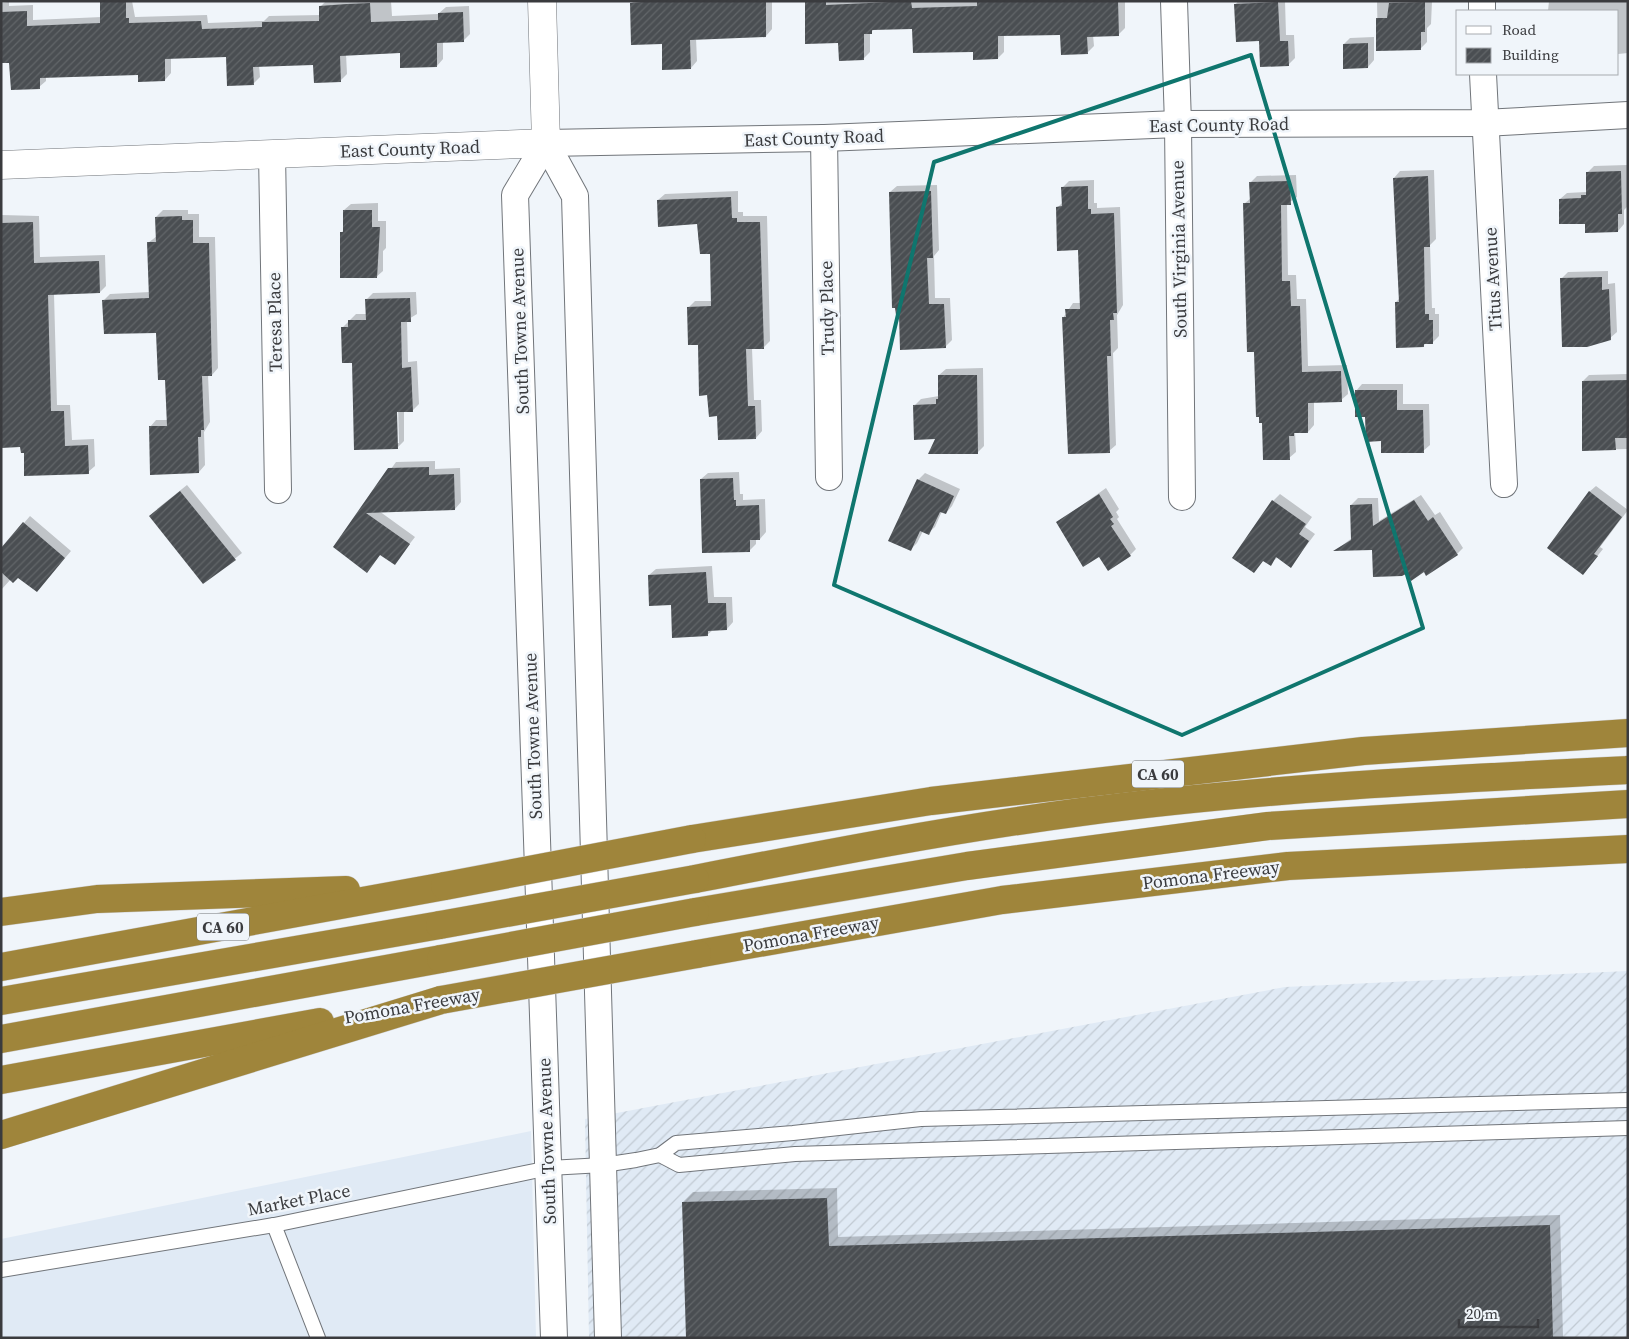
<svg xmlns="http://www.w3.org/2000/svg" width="1629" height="1339" viewBox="0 0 1629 1339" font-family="'Source Serif 4',serif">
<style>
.built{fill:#e0eaf5}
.industrial{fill:url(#industrial-furrows)}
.shadow{fill:#0003;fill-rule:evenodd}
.building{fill:url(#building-hatch)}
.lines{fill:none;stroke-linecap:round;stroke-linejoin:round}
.service-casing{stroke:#71757a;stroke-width:16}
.minor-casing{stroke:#71757a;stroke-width:28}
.tertiary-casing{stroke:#71757a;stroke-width:29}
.motorway-casing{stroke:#d0d0d1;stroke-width:29}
.service{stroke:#fff;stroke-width:14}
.minor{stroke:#fff;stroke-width:26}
.tertiary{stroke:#fff;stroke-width:28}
.motorway{stroke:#9f853b;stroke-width:28}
.motorway-bridge-casing{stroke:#d0d0d1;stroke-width:29;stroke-linecap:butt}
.motorway-bridge{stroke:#9f853b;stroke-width:28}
.marked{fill:none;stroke:#0f766e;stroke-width:4;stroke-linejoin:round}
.labels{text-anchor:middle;stroke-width:5;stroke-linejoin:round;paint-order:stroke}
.shield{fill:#f0f5fa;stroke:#717376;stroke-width:1}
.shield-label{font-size:16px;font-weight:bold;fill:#3a3b3e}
.street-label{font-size:18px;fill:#3a3b3e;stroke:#f0f5fa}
</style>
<defs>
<pattern id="industrial-furrows" width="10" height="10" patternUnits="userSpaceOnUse" patternTransform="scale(1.25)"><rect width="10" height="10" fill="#e0eaf5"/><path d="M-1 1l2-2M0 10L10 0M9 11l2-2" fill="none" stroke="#c1cad3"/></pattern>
<pattern id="building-hatch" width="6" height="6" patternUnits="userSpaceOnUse" patternTransform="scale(1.25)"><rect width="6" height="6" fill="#4a4e52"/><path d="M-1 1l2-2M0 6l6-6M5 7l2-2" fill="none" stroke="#626669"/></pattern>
</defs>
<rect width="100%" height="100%" fill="#f0f5fa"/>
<path class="built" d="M531 1131 536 1338H1V1239Z"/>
<path class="industrial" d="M1628 971V1338H589L585 1119 1285 987Z"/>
<g class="shadow">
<path d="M101 1H132L135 17 207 15 208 23 264 21 269 16 321 15 320 7 326 1H391L392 16 438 14 446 7 469 6 470 34 463 41H443V59L437 66 401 52 346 54 347 74 340 81 314 64 259 65 260 77 253 84 227 56 171 57V73L165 80 139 74 46 76V81L39 87 11 62H1V3L9 2V6L33 5V20L102 17Z"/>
<path d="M634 1H772V29L766 36 696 38 697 61 691 68 663 43 631 4Z"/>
<path d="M806 1H1125V28L1118 35H1093L1094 46 1087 53 1062 34 1004 35V52L998 58 914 28H876L870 33V52L863 59 839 42Z"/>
<path d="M1238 1H1285L1286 35H1294L1295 58 1289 64 1260 39 1236 4Z"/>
<path d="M1377 1H1432L1431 24 1427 28V42L1420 49 1378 50Z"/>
<path d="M1549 1 1628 2V53L1618 54V11H1548Z"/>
<path d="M1374 37V60L1368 67 1344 44 1350 38Z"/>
<path d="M1627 165 1628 206 1624 210V224L1618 231 1586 223 1560 199 1567 193 1586 192 1587 173 1594 166Z"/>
<path d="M1434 170 1436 239 1430 245 1432 308H1435V314H1439V336L1432 343H1426L1423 346 1396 302 1400 298 1394 178 1400 171Z"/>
<path d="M1296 175 1297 197 1287 204 1288 275H1296L1297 299H1306L1308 366 1347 365 1348 394 1341 400 1314 401V425L1308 432H1295L1296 452 1289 458 1263 422 1244 204 1251 198 1250 183 1257 176Z"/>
<path d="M1094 180V203H1097V208L1120 207 1123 305 1117 315 1118 348 1113 353 1116 445 1109 451 1063 318 1073 303H1081L1079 249 1058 207 1063 202V187L1069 181Z"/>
<path d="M937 185 939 250 934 256 935 298H950L952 340 945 347 900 313 890 192 897 186Z"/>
<path d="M738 191V212H743V216H767L770 341 763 348H752L754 400H761L762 431 756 438 718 415 709 394 699 343 688 308 695 301H712L711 253 701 240H698V223L658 200 665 194Z"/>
<path d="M378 203V221H386V248L383 251V271L376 277 341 233 345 229 344 210 351 204Z"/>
<path d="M163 210H188V214H199V237H215L218 368 212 375H208L210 422 204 432 205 465 199 472 150 427 156 420H168L166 379 157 331 103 301 110 294 150 292 148 243 157 236 156 217Z"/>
<path d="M1 215 39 216 40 257 105 255 106 286 100 292 54 294 57 405H70L72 440 94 439 95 466 88 472 25 451 1 302Z"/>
<path d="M1608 271V284L1615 283 1617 332 1610 338 1561 279 1568 272Z"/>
<path d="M416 292 417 314 407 320 408 362 417 361 419 404 412 411H404V441L398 447 353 361 342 328 356 314H367L366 300 373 293ZM396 406H398L399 443H397Z"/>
<path d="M983 368 984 446 977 453 937 438 915 405 921 399 939 396V375L946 369Z"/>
<path d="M1628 374V449L1584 450 1583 381 1589 375Z"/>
<path d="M1362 384H1403V404H1429L1430 445 1423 451 1382 440 1367 416 1356 391Z"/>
<path d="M435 461V469L460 468 461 502 455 509 379 511 415 537 394 564 381 554 367 571 335 547 396 462Z"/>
<path d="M739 472 740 494H743V500L765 499 766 532 760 539H756V544L749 551 701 479 708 473Z"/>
<path d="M925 473 960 489 952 506 946 513 942 511 935 527 928 533 923 531 917 543 910 550 918 480Z"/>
<path d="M187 485 242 553 204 583 157 509Z"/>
<path d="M1596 486 1628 510 1600 547 1603 549 1583 574 1589 492Z"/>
<path d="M1106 488 1119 509 1116 512 1119 517 1117 519 1136 549 1130 555H1099L1057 523Z"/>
<path d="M1280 494 1312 517 1305 527 1315 534 1291 566 1278 557 1270 564 1264 560 1254 571 1273 501Z"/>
<path d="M1421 495 1435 515 1440 512 1463 548 1457 554 1425 570 1407 572 1373 548 1336 550 1352 538 1351 505 1358 498H1378L1379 521Z"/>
<path d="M30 516 71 551 37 591 18 577 11 579 1 590V550Z"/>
<path d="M712 566 714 597H732L733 622 727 629 713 630 707 635 672 604 649 575 656 569Z"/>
<path d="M837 1188 838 1237 1560 1215 1563 1338H687L683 1202 693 1192Z"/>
</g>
<g class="building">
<path d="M100 1H126V18H129V23L201 21 202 29 262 27V22L319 21V6L347 4 370 3 371 22 438 20V13L463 12 464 42 437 43V67L400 68V53L340 56 341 82 314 83 313 65 253 67 254 85 227 86 226 57 165 59V81L138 82V75L40 78V89L11 90 9 63H1V12L27 11V26L100 23Z"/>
<path d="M655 1 766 2V37L690 40 691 69 662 70V44L631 45 630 3Z"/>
<path d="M805 1H826V5L911 1 912 8 977 6V1H1118L1119 36 1087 37 1088 54 1061 55 1060 35 998 36V59L973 60V52L913 53 912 29 872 30V34H864V60L839 61 838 43 805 44Z"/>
<path d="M1278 2 1280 41H1288L1289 66 1260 67 1259 41 1236 42 1234 4Z"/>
<path d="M1425 2V32H1421V50L1376 51V18H1387L1389 3Z"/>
<path d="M1368 43V68L1343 69V44Z"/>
<path d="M1621 171 1622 214H1618V232L1585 233V224H1559V199L1581 198V195H1586V172Z"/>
<path d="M1428 176 1430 247H1424L1425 314H1429V320H1433V344H1424V347L1396 348 1395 302H1399L1393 178Z"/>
<path d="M1290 181 1291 205H1281L1282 281H1290L1291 306H1300L1302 372 1341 371 1342 402 1308 403V433H1294V436H1289L1290 460H1263L1262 423H1259V417H1256L1254 352H1247L1243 203H1250L1249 182Z"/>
<path d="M1088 186V209H1091V214L1114 213 1117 313H1113L1114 320H1110L1111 356H1107L1110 453 1068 454 1062 317H1066L1065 309H1080L1078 250 1057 251 1056 207 1062 206 1061 187Z"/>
<path d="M931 191 933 258H927L929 304H944L946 348 900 350 899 315H896L895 308H892L889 192Z"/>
<path d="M731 197 732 218H737V222H760L764 349H746L748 406H755L756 439 718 440 717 416 709 417 707 395 699 396 698 345H688L687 307 711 306 710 254H700L697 224 658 227 657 200Z"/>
<path d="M343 210H372V227H380L377 278H340V232H343Z"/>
<path d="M182 216V220H193V243H209L212 376H202L204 430H201V437H198L199 473 150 475 149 426H167L165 380H158L156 333 104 334 102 300 149 298 147 242H156L155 217Z"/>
<path d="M33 222 34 263 99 261 100 293 48 295 51 411H64L65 446 88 445 89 474 24 476V453H21L20 447 1 448V223Z"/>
<path d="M1602 277V290L1609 289 1611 340 1587 347H1562L1560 278Z"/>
<path d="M410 298 411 322H401L402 368 411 367 413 412H397L398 449 354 450 352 363H342L341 327H348V320H366L365 299Z"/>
<path d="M938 375H977L978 454H928L935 439 914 440 913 405 936 404V399H938Z"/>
<path d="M1628 380V438H1615L1616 450 1582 451V381Z"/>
<path d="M1355 390H1397V410H1423L1424 453H1381V441L1366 442 1365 417H1355Z"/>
<path d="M429 467V475L454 474 455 510 366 513 410 544 395 565 380 555 367 573 333 547 388 468Z"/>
<path d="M733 478 734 500H736V506L759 505 760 540H750V552L702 553 700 479Z"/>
<path d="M917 479 954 496 946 514 940 512 929 535 920 531 911 551 888 541Z"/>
<path d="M180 491 236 560 203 584 149 516Z"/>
<path d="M1589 491 1622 517 1594 554 1598 556 1583 575 1547 548Z"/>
<path d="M1099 494 1113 517 1110 519 1114 524 1111 526 1131 556 1108 571 1099 557 1083 567 1056 522Z"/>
<path d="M1272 500 1306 524 1299 534 1309 541 1291 568 1276 557 1271 566 1263 561 1254 573 1232 558Z"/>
<path d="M1414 500 1428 521 1433 517 1458 555 1426 576 1424 572 1411 581 1406 574 1402 576 1373 577 1372 550 1333 551 1351 540 1350 505 1372 504 1373 526Z"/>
<path d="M23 522 65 558 37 592 18 578 13 583 1 572V548Z"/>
<path d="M706 572 708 603H726L727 630 708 631V636L672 638 671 605 649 606 648 575Z"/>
<path d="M827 1198 829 1246 1550 1225 1553 1338H686L682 1202Z"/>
</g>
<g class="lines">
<defs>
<g id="service">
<path d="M660 1155 679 1165 795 1154 1628 1128"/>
<path d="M274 1225 318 1338"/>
<path d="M1 1270 274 1225 549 1168 603 1165 636 1160 660 1155 676 1143 793 1133 921 1119 1628 1100"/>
</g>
<g id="minor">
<path d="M1174 1 1178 124 1182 497"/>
<path d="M1482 1V11"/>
<path d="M1483 74 1504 484"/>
<path d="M824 138 829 477"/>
<path d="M546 143 515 195 554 1338"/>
<path d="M546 143 575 196 608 1338"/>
<path d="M546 143 824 138 1178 124 1484 123 1628 115"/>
<path d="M272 154 278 490"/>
</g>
<path id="tertiary" d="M1 165 546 143 542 1"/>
<g id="motorway">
<path d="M692 839 931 801 1363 751 1628 733"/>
<path d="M695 879C823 854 952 829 1081 812 1262 788 1446 779 1628 770"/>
<path d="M1 912 97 899 346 890"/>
<path d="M695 912 967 866 1268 826 1628 804"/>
<path d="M697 954 1002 900 1288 866 1628 849"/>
<path d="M1 967 445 886"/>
<path d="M1 1001 440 925"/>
<path d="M1 1039 441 959"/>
<path d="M1 1080 320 1022"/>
<path d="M1 1135 441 1000"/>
</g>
</defs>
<use href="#service" class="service-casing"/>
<use href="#minor" class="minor-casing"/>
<use href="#tertiary" class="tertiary-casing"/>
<use href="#motorway" class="motorway-casing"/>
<use href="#service" class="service"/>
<use href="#minor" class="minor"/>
<use href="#tertiary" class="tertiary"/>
<use href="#motorway" class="motorway"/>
<defs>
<g id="motorway-bridge">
<path d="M445 886 692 839"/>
<path d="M440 925 695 879"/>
<path d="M441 959 695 912"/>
<path d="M441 1000 697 954"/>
</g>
</defs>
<use href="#motorway-bridge" class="motorway-bridge-casing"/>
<use href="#motorway-bridge" class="motorway-bridge"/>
</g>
<path class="marked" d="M1251 55 1423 628 1182 735 834 585 934 162Z"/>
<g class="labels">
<g class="shield">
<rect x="1132" y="760.5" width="52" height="27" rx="4"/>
<rect x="197" y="913.5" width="52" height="27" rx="4"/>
</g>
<g class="shield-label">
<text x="1158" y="780">CA 60</text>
<text x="223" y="933">CA 60</text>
</g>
<g class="street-label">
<text transform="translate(1219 125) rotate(-1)" y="6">East County Road</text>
<text transform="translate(814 138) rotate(-2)" y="6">East County Road</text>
<text transform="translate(410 149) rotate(-2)" y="6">East County Road</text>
<text transform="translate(1179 249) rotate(-91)" y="6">South Virginia Avenue</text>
<text transform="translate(1493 279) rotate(-93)" y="6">Titus Avenue</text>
<text transform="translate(827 308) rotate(-91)" y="6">Trudy Place</text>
<text transform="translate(275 322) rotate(-91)" y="6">Teresa Place</text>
<text transform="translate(520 331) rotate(-92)" y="6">South Towne Avenue</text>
<text transform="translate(533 736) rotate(-92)" y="6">South Towne Avenue</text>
<text transform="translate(1211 875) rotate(-7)" y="6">Pomona Freeway</text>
<text transform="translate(811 934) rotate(-10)" y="6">Pomona Freeway</text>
<text transform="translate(412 1006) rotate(-10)" y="6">Pomona Freeway</text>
<text transform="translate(547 1141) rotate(-92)" y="6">South Towne Avenue</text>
<text transform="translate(299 1200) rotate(-11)" y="6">Market Place</text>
</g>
</g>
<rect width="1629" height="1339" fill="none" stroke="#3a3b3e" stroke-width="5"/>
<rect x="1456" y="10" width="162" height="65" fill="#f0f5fa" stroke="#a7abaf"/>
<rect x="1466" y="26" width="25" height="8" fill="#ffffff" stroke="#a7abaf"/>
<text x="1502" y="35" font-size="15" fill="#3a3b3e">Road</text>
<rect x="1466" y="48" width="25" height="15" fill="url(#building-hatch)" stroke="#a7abaf"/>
<text x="1502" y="60" font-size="15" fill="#3a3b3e">Building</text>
<path d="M1459 1319v8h79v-8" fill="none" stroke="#3a3b3e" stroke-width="2.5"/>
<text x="1466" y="1319" font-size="15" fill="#3a3b3e" stroke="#f0f5fa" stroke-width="4" paint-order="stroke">20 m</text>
</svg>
